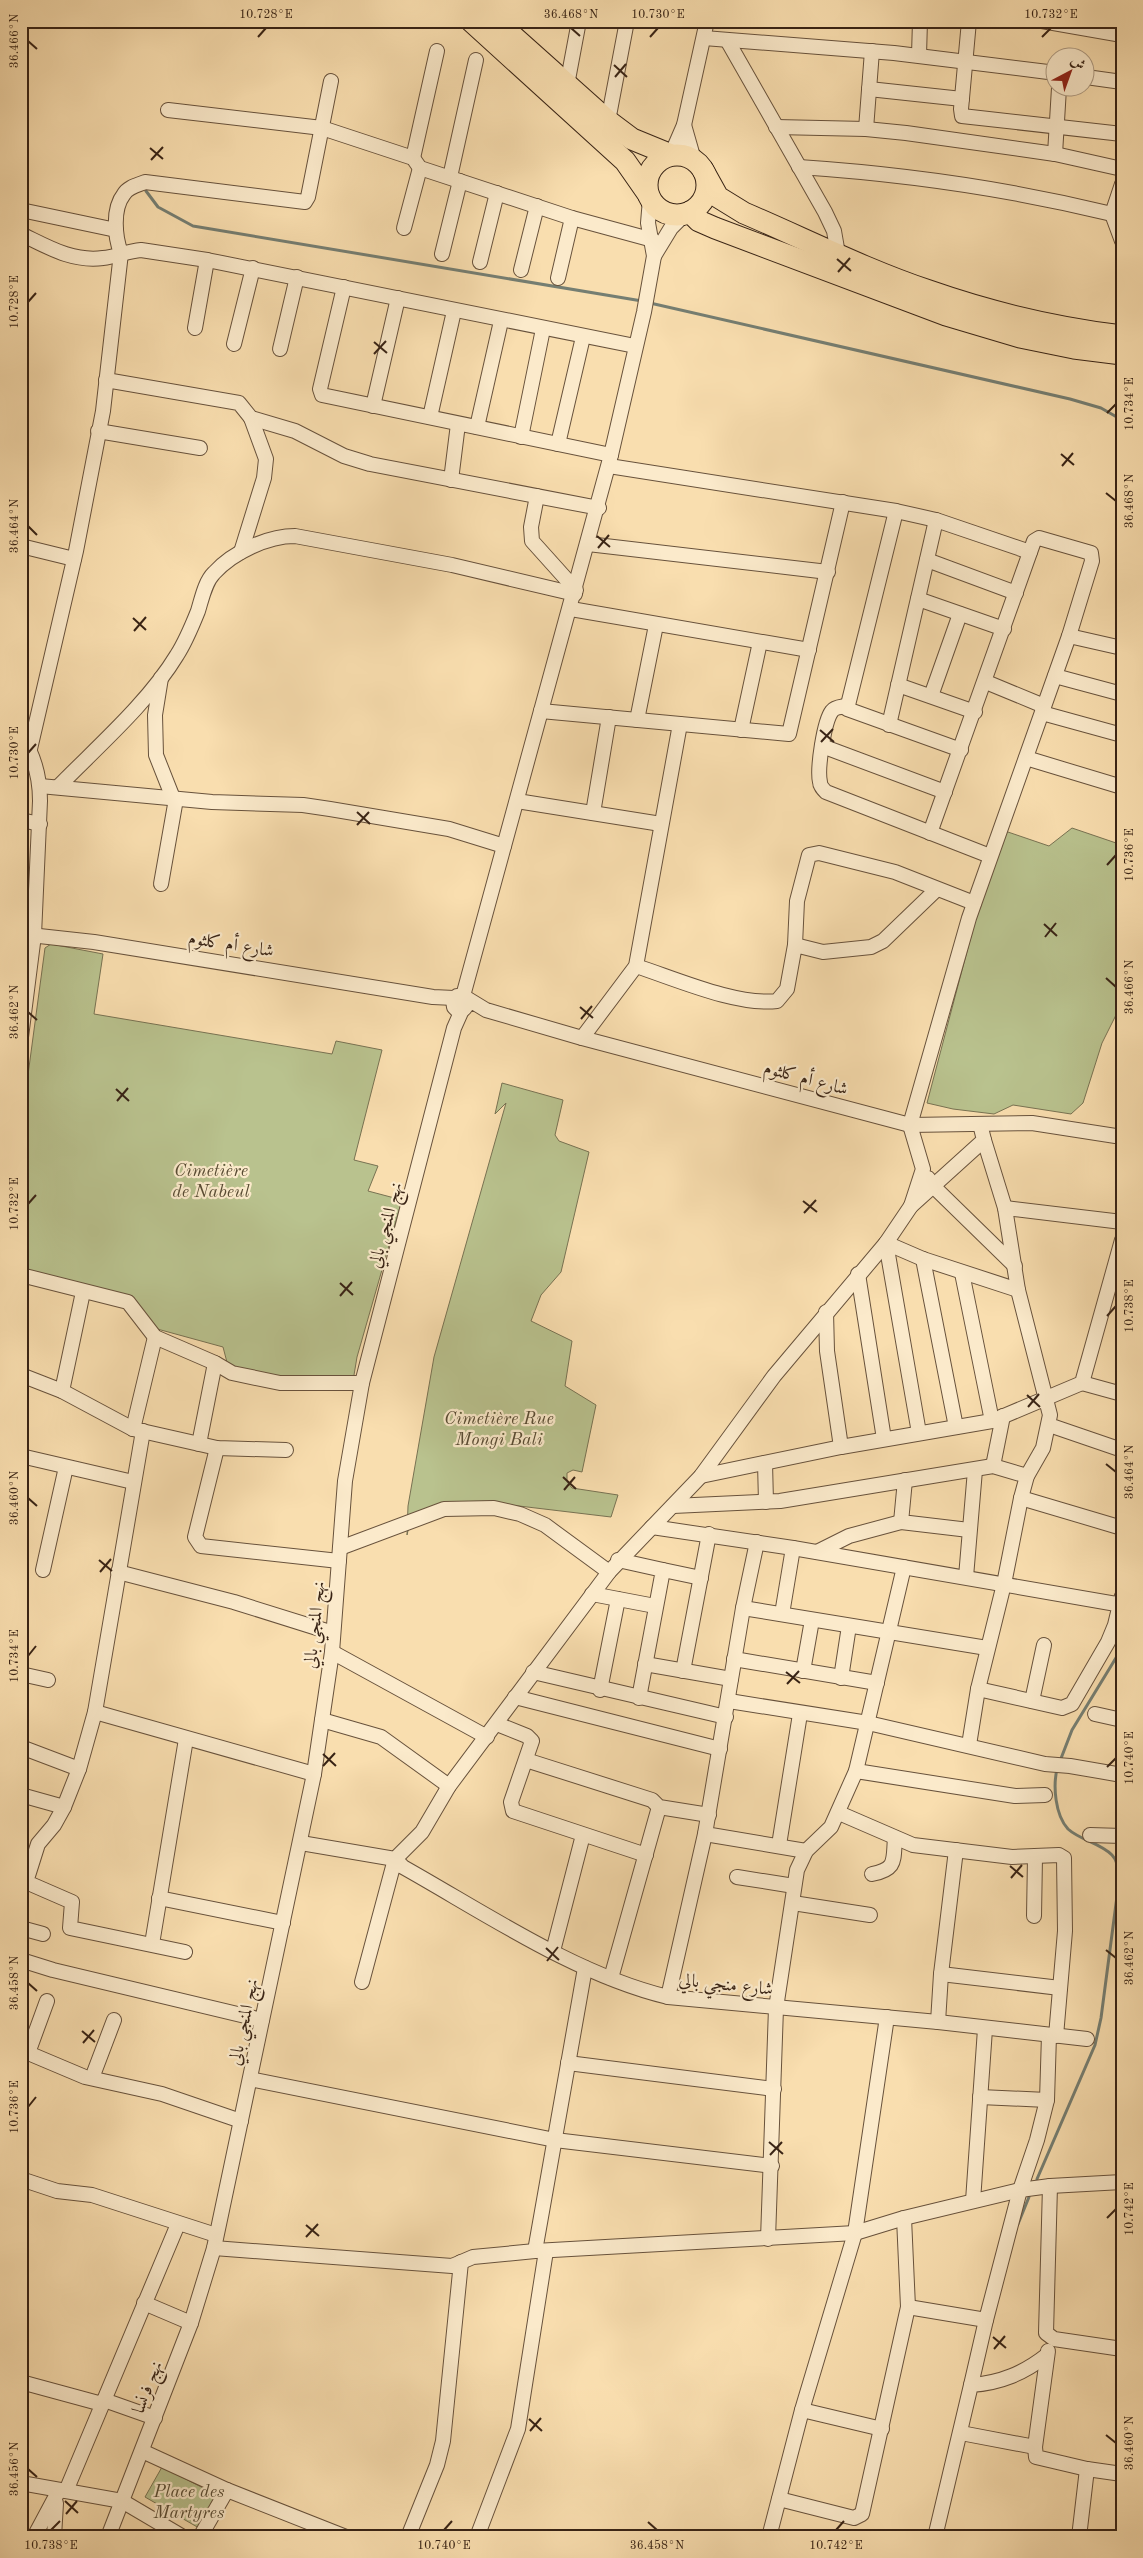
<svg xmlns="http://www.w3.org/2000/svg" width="1143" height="2558" viewBox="0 0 1143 2558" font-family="'Old Standard TT',Amiri,serif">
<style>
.green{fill:#b9c28e;stroke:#787252}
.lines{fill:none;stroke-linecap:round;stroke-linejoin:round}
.stream{stroke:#757e72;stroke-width:3}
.minor-casing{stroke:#68523c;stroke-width:16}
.highway-casing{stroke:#382315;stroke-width:23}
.minor{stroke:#fbeacb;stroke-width:14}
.highway{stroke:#f9deaf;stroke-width:21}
.ticks{fill:none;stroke:#382315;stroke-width:2}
.labels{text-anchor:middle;stroke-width:4.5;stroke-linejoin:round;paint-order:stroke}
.street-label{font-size:18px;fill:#382315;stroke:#fbeacb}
.park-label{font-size:18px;font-style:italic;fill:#584b33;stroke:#fbeacb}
.neatline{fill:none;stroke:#382315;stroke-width:2}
.ticks-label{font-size:12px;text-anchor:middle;fill:#382315}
</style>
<rect width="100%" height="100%" fill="#f9deaf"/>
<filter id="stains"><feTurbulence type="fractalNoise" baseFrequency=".004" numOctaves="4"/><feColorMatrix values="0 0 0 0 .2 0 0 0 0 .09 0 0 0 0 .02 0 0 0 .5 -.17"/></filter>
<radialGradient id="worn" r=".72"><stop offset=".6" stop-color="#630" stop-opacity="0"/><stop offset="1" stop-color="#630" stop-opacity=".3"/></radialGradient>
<g class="green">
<path d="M1072 828 1122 845V1003L1102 1043 1083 1103 1071 1114 1013 1105 994 1114 953 1109 927 1103 975 921 1005 831 1049 846Z"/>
<path d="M51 944 103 954 94 1014 332 1054 336 1041 382 1050 354 1160 378 1166 368 1191 402 1200 357 1357 353 1381H270L229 1370 223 1347 150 1327 132 1301 21 1274V1127L45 948Z"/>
<path d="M502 1083 563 1100 555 1135 559 1141 589 1152 561 1272 541 1295 531 1321 572 1341 565 1386 596 1405 582 1472 573 1470 567 1473V1482L572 1488 618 1495 611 1517 519 1506 450 1505 412 1514 407 1535 408 1506 434 1357 506 1103 495 1114Z"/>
<path d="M162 2467 217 2495 199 2528 145 2497Z"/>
</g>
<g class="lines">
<g class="stream">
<path d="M146 191 158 207 193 226 642 301"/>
<path d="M650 303 1070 399 1101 408 1122 420"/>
<path d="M1060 1761 1072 1730 1122 1648"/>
<path d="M1037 2179 1095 2045 1101 2018 1119 1881C1118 1872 1119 1862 1112 1855 1100 1843 1080 1840 1068 1829 1055 1815 1053 1786 1057 1769"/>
<path d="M1018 2224 1029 2197"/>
</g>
<defs>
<g id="minor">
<path d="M969 21 961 109 962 116 1122 134"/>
<path d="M1042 21 1122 35"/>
<path d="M704 38 894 53 1056 73"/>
<path d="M727 40 825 212 834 231 838 254"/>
<path d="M919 55 920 21"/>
<path d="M1086 77 1122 82"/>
<path d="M567 85 579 21"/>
<path d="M869 89 962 99"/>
<path d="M168 110 322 128 413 158 420 168 572 218 653 240"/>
<path d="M608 121 627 21"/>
<path d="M684 125 694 160"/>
<path d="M776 127 866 129 906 133 1055 154 1122 169"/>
<path d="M866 129 872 51"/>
<path d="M1055 154 1059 88"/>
<path d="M671 155 684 125 707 21"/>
<path d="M413 158 437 51"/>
<path d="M799 167C904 174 1010 189 1112 214"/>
<path d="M450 177 476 60"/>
<path d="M1122 184 1112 214 1122 241"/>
<path d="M21 210 116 230"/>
<path d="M404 228 420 168"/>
<path d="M21 234C48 247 72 262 103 258 116 257 127 251 141 250L207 260 635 346"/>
<path d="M442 254 460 181"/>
<path d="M654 256 671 228 684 215"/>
<path d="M480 262 497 193"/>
<path d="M521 270 537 206"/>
<path d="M558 278 572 218"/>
<path d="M344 287 320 389 322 395 611 455"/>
<path d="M195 328 207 260"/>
<path d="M234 344 253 268"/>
<path d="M280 349 297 277"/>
<path d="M106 380 239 403 251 418 295 431 344 456 370 464 599 508"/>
<path d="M373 406 398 298"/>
<path d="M430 417 454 311"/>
<path d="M477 427 501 321"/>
<path d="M98 431 200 448"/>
<path d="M521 437 543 329"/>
<path d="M558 444 583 337"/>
<path d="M609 466 896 511 936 520 1030 552"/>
<path d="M451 480 458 424"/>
<path d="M537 496 531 527 532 541 576 590"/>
<path d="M896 511 847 709 961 750"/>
<path d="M588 544 828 572"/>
<path d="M21 546 74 559"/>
<path d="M241 552 264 478 266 459 251 418"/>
<path d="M927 560 1016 593"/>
<path d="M918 599 1004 629"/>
<path d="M571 609 809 650"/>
<path d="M1069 636 1122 648"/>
<path d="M1055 676 1122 694"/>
<path d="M161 678 155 715 156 755 173 798"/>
<path d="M986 682 1044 706"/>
<path d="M898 685 975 712"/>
<path d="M931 696 960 614"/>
<path d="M846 706C841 707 835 707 832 711 824 721 817 769 820 782 820 786 823 789 826 792L990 856"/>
<path d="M541 711 789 734 843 502"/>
<path d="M1042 713 1122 735"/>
<path d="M637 720 656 625"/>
<path d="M889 725 936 520"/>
<path d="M741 730 760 642"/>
<path d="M21 735C34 755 40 778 40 801L34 935 21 1037"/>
<path d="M822 746 945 792"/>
<path d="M30 749 76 551 103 411 121 253C115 237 112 209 124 194 128 187 138 185 145 182L305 202 308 197 331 81"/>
<path d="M1026 758 1122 787"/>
<path d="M40 786 212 802 303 805 330 809 449 829 504 846"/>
<path d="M58 787C97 747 148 703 177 655 186 641 192 626 198 611 202 598 205 582 214 573 233 552 268 536 295 536L452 565 575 594"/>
<path d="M517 801 661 824"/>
<path d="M593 813 609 717"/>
<path d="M21 820 40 824"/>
<path d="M161 884 176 799"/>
<path d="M21 934 94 942 433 997 454 998"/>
<path d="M795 945 797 901 809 855 819 853 895 872 974 903"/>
<path d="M636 966C676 979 737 1006 777 1001L787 989 795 945 823 952 871 947 883 941 936 890"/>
<path d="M463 996 611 455 644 312 654 256 648 223 650 199"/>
<path d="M467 1005 464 1009 457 1010 454 1007 453 1000 457 996H463L486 1010 582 1038 910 1125 1032 1123 1122 1137"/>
<path d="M582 1038 636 966 680 724"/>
<path d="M928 1178 933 1186 1015 1266"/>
<path d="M911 1206 923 1169 910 1125 969 918 1069 636 1092 561 1091 553 1039 538 1034 541 930 833"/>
<path d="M1005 1208 1122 1222"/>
<path d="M886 1243 919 1433"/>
<path d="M886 1243 923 1259 1018 1290"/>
<path d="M923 1259 956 1427"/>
<path d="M962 1273 992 1421"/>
<path d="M858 1274 884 1439"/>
<path d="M21 1275 128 1302 155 1337 215 1363 232 1373 280 1383H362"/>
<path d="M826 1312 827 1351 841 1447"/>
<path d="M21 1375 62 1391 133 1429 217 1448 286 1450"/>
<path d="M1082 1383 1122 1394"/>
<path d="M62 1391 83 1292"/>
<path d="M1049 1425 1122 1450"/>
<path d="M133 1429 155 1337"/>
<path d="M143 1431 95 1712 79 1769 64 1807 54 1825 38 1844 26 1882 72 1902 70 1928 185 1952"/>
<path d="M199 1444 215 1363"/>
<path d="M217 1448 195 1537 201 1546 339 1561"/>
<path d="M21 1456 133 1482"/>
<path d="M765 1463 766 1502"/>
<path d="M993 1466 1003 1416"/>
<path d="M701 1476 841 1447 992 1421 1082 1383 1122 1240"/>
<path d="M905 1480 901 1522 969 1530"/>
<path d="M1021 1498 1122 1528"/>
<path d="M673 1506 780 1501 993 1466 1027 1476"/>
<path d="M652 1527 793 1548 1122 1605"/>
<path d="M340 1548 444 1509 494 1508 520 1514 545 1525 609 1572"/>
<path d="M817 1552 849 1536 901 1522"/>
<path d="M618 1560 663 1570 639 1698"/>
<path d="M43 1570 66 1467"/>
<path d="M663 1570 701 1578"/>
<path d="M118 1572 234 1602 333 1633"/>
<path d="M966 1577 975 1470"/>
<path d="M592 1594 655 1606"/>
<path d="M743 1608 987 1648"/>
<path d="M782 1614 793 1548"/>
<path d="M332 1652 487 1737"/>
<path d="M734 1659 877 1683"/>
<path d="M645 1664 731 1679"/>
<path d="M683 1671 709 1534"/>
<path d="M803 1671 812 1620"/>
<path d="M533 1672 726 1717"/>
<path d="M21 1674 48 1680"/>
<path d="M841 1678 849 1626"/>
<path d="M978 1689 1062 1708 1072 1704 1108 1642 1115 1625 1122 1596"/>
<path d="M600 1690 618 1599"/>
<path d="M515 1697 720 1749"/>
<path d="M729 1701 868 1723 1045 1764 1070 1766 1122 1775"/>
<path d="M1032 1701 1044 1645"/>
<path d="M95 1712 314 1774"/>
<path d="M1095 1714 1122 1720"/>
<path d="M322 1720 381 1737 449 1786"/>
<path d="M497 1724 527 1736 532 1741 511 1802 513 1811 646 1855"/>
<path d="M969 1745 978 1689 1004 1584 1021 1498 1027 1476 1043 1448 1050 1415 1018 1290 1005 1208 984 1140"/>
<path d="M21 1747 79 1769"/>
<path d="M526 1760 652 1800 659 1807 709 1815"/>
<path d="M856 1771 1015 1796 1045 1795"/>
<path d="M21 1795 64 1807"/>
<path d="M839 1813 913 1845 1012 1857 1059 1855 1064 1858 1065 1931 1056 2036"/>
<path d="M705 1834 806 1851"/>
<path d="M1090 1835 1122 1836"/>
<path d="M301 1843 395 1859 422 1832 449 1786 609 1572 701 1476 774 1376 886 1243 911 1206 984 1140 980 1124"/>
<path d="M779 1845 800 1714"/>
<path d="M872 1874C897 1869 893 1861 895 1838"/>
<path d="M737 1877 794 1886"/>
<path d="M159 1898 283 1923"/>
<path d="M793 1903 870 1915"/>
<path d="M1034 1916 1035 1857"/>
<path d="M21 1928 43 1934"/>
<path d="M152 1944 186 1739"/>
<path d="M553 1951 583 1835"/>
<path d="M21 1960 53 1970 262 2020"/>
<path d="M941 1974 1060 1988"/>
<path d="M611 1978 659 1807"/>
<path d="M362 1982 395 1859 403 1867C485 1913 576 1975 668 1997L938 2022 1087 2039"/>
<path d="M668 1997 705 1834 743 1608 757 1542"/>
<path d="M938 2022 941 1974 956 1850"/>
<path d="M21 2050 85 2077 162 2094 241 2121"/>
<path d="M28 2053 47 2001"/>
<path d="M568 2063 774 2089"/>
<path d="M92 2078 114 2020"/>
<path d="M250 2079 555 2140 772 2166"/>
<path d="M980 2097 1047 2100"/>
<path d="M21 2179 57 2191 92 2195 216 2235"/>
<path d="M1050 2186 1046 2333 1054 2339 1122 2349"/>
<path d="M973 2201 985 2029"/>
<path d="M768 2239 776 2008 797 1870 806 1851 831 1827 856 1771 904 1567"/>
<path d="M214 2248 452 2266 473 2257 535 2251 855 2233 904 2218 1020 2190 1050 2186 1122 2182"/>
<path d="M535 2251 585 1968"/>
<path d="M144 2303 191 2323"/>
<path d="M908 2307 986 2320 1020 2190 1037 2140 1047 2100 1049 2035"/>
<path d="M1048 2351 1035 2447 1036 2457 1087 2469 1122 2474"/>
<path d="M21 2382 102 2404"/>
<path d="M971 2385 986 2320"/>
<path d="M104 2400 155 2418"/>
<path d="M802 2410 882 2429"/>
<path d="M961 2433 1035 2447"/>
<path d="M142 2451 227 2490 346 2537"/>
<path d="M21 2483 122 2501 183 2537"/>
<path d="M66 2491 178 2224"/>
<path d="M779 2499 854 2518 862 2514 908 2307 904 2218"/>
<path d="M34 2537 57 2494"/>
<path d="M54 2537 56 2503"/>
<path d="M108 2537 191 2323 214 2248 314 1774 332 1652 345 1481 362 1383 454 1028 462 1010"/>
<path d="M200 2537 227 2490"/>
<path d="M408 2537 437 2465 443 2441 461 2262"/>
<path d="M477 2537 518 2429 546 2251"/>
<path d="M769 2537 802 2410 855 2233 887 2017"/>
<path d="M935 2537 971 2385C1001 2383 1024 2373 1047 2355"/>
<path d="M1079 2537 1087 2469"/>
</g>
<g id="highway">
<path d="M471 21 625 161 648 194"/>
<path d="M496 21 608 121 632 139 671 155"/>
<circle cx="677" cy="185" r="30"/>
<path d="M703 170 718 197 744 213C805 239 866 270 929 291 992 313 1056 328 1122 336"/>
<path d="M690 212 699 221 715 228 946 315 1020 337 1074 348 1122 354"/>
</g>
</defs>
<use href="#minor" class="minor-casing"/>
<use href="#highway" class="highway-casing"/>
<use href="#minor" class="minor"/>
<use href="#highway" class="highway"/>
</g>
<path class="ticks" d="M571 28 580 36M258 37 266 28M650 37 658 28M1042 37 1051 28M28 41 37 49M614 65 627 77M615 77 626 64M150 148 163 159M151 160 163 147M837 259 851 271M838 272 850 258M28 302 36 293M374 342 387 353M374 354 386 341M1107 413 1116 404M1061 454 1074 465M1062 466 1073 453M1106 493 1116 501M28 526 37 535M597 536 610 547M598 548 609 535M133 618 146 630M134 631 146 617M820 730 834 742M821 742 833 729M28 753 36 744M357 812 370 824M357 825 369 812M1107 865 1116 855M1044 924 1057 936M1045 937 1056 923M1106 978 1116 987M580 1007 593 1018M28 1012 37 1020M581 1019 592 1006M116 1089 129 1101M117 1101 128 1088M803 1201 817 1212M28 1204 36 1195M804 1213 816 1200M340 1283 353 1295M340 1296 352 1282M1107 1316 1116 1306M1027 1395 1040 1407M1028 1407 1039 1394M1106 1464 1116 1472M563 1477 576 1489M564 1490 575 1477M28 1498 37 1506M99 1560 112 1571M100 1572 111 1559M28 1656 36 1646M786 1672 800 1683M787 1684 799 1671M323 1754 336 1766M323 1766 335 1753M1107 1767 1116 1758M1010 1866 1023 1877M1011 1878 1022 1865M546 1948 559 1960M1106 1950 1116 1958M547 1961 558 1947M28 1983 37 1991M82 2031 95 2042M83 2043 94 2030M28 2107 36 2097M769 2142 783 2154M770 2155 782 2142M1107 2218 1116 2209M306 2225 319 2236M306 2237 318 2224M993 2337 1006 2348M994 2349 1005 2336M529 2419 542 2431M530 2431 541 2418M1106 2435 1116 2443M28 2469 37 2477M65 2501 78 2513M66 2514 77 2501M648 2522 657 2530M51 2530 60 2521M444 2530 452 2521M836 2530 844 2521"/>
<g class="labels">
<g class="street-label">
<text transform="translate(231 944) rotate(9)" y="6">شارع أم كلثوم</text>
<text transform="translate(806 1078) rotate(15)" y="6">شارع أم كلثوم</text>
<text transform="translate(385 1225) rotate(-75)" y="6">نهج المنجي بالي</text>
<text transform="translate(314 1625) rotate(-84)" y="6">نهج المنجي بالي</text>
<text transform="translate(726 1984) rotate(6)" y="6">شارع منجي بالي</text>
<text transform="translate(243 2022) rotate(-78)" y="6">نهج المنجي بالي</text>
<text transform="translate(147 2387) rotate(-69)" y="6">نهج فرنسا</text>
</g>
<g class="park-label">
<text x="211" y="1176">Cimetière<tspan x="211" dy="21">de Nabeul</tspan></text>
<text x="499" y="1424">Cimetière Rue<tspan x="499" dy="21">Mongi Bali</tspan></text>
<text x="189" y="2497">Place des<tspan x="189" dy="21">Martyres</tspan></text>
</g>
</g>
<rect width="1143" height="2558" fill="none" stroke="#f9deaf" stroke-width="55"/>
<g transform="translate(1070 72) rotate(41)"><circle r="24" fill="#fbeacb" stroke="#ad9a82"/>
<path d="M0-4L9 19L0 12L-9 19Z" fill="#8f2418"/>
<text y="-8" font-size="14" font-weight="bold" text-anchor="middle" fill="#382315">ش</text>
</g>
<rect x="28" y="28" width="1088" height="2502" class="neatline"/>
<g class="ticks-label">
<text x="266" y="18">10.728°E</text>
<text x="571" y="18">36.468°N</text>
<text x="658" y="18">10.730°E</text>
<text x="1051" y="18">10.732°E</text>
<text transform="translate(14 41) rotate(-90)" y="4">36.466°N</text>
<text transform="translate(14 302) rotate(-90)" y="4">10.728°E</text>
<text transform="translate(1129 404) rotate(-90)" y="4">10.734°E</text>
<text transform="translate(1129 501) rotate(-90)" y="4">36.468°N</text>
<text transform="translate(14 526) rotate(-90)" y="4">36.464°N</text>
<text transform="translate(14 753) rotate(-90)" y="4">10.730°E</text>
<text transform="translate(1129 855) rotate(-90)" y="4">10.736°E</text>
<text transform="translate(1129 987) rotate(-90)" y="4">36.466°N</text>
<text transform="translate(14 1012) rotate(-90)" y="4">36.462°N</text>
<text transform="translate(14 1204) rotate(-90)" y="4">10.732°E</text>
<text transform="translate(1129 1306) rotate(-90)" y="4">10.738°E</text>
<text transform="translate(1129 1472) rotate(-90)" y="4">36.464°N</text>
<text transform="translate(14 1498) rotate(-90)" y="4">36.460°N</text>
<text transform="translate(14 1656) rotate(-90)" y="4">10.734°E</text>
<text transform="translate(1129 1758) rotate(-90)" y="4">10.740°E</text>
<text transform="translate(1129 1958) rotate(-90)" y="4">36.462°N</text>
<text transform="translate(14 1983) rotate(-90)" y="4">36.458°N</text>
<text transform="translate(14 2107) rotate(-90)" y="4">10.736°E</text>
<text transform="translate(1129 2209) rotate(-90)" y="4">10.742°E</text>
<text transform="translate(1129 2443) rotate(-90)" y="4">36.460°N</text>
<text transform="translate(14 2469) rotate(-90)" y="4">36.456°N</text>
<text x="51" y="2549">10.738°E</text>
<text x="444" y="2549">10.740°E</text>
<text x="657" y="2549">36.458°N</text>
<text x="836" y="2549">10.742°E</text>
</g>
<rect width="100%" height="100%" filter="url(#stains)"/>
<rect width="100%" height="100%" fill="url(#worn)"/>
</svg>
